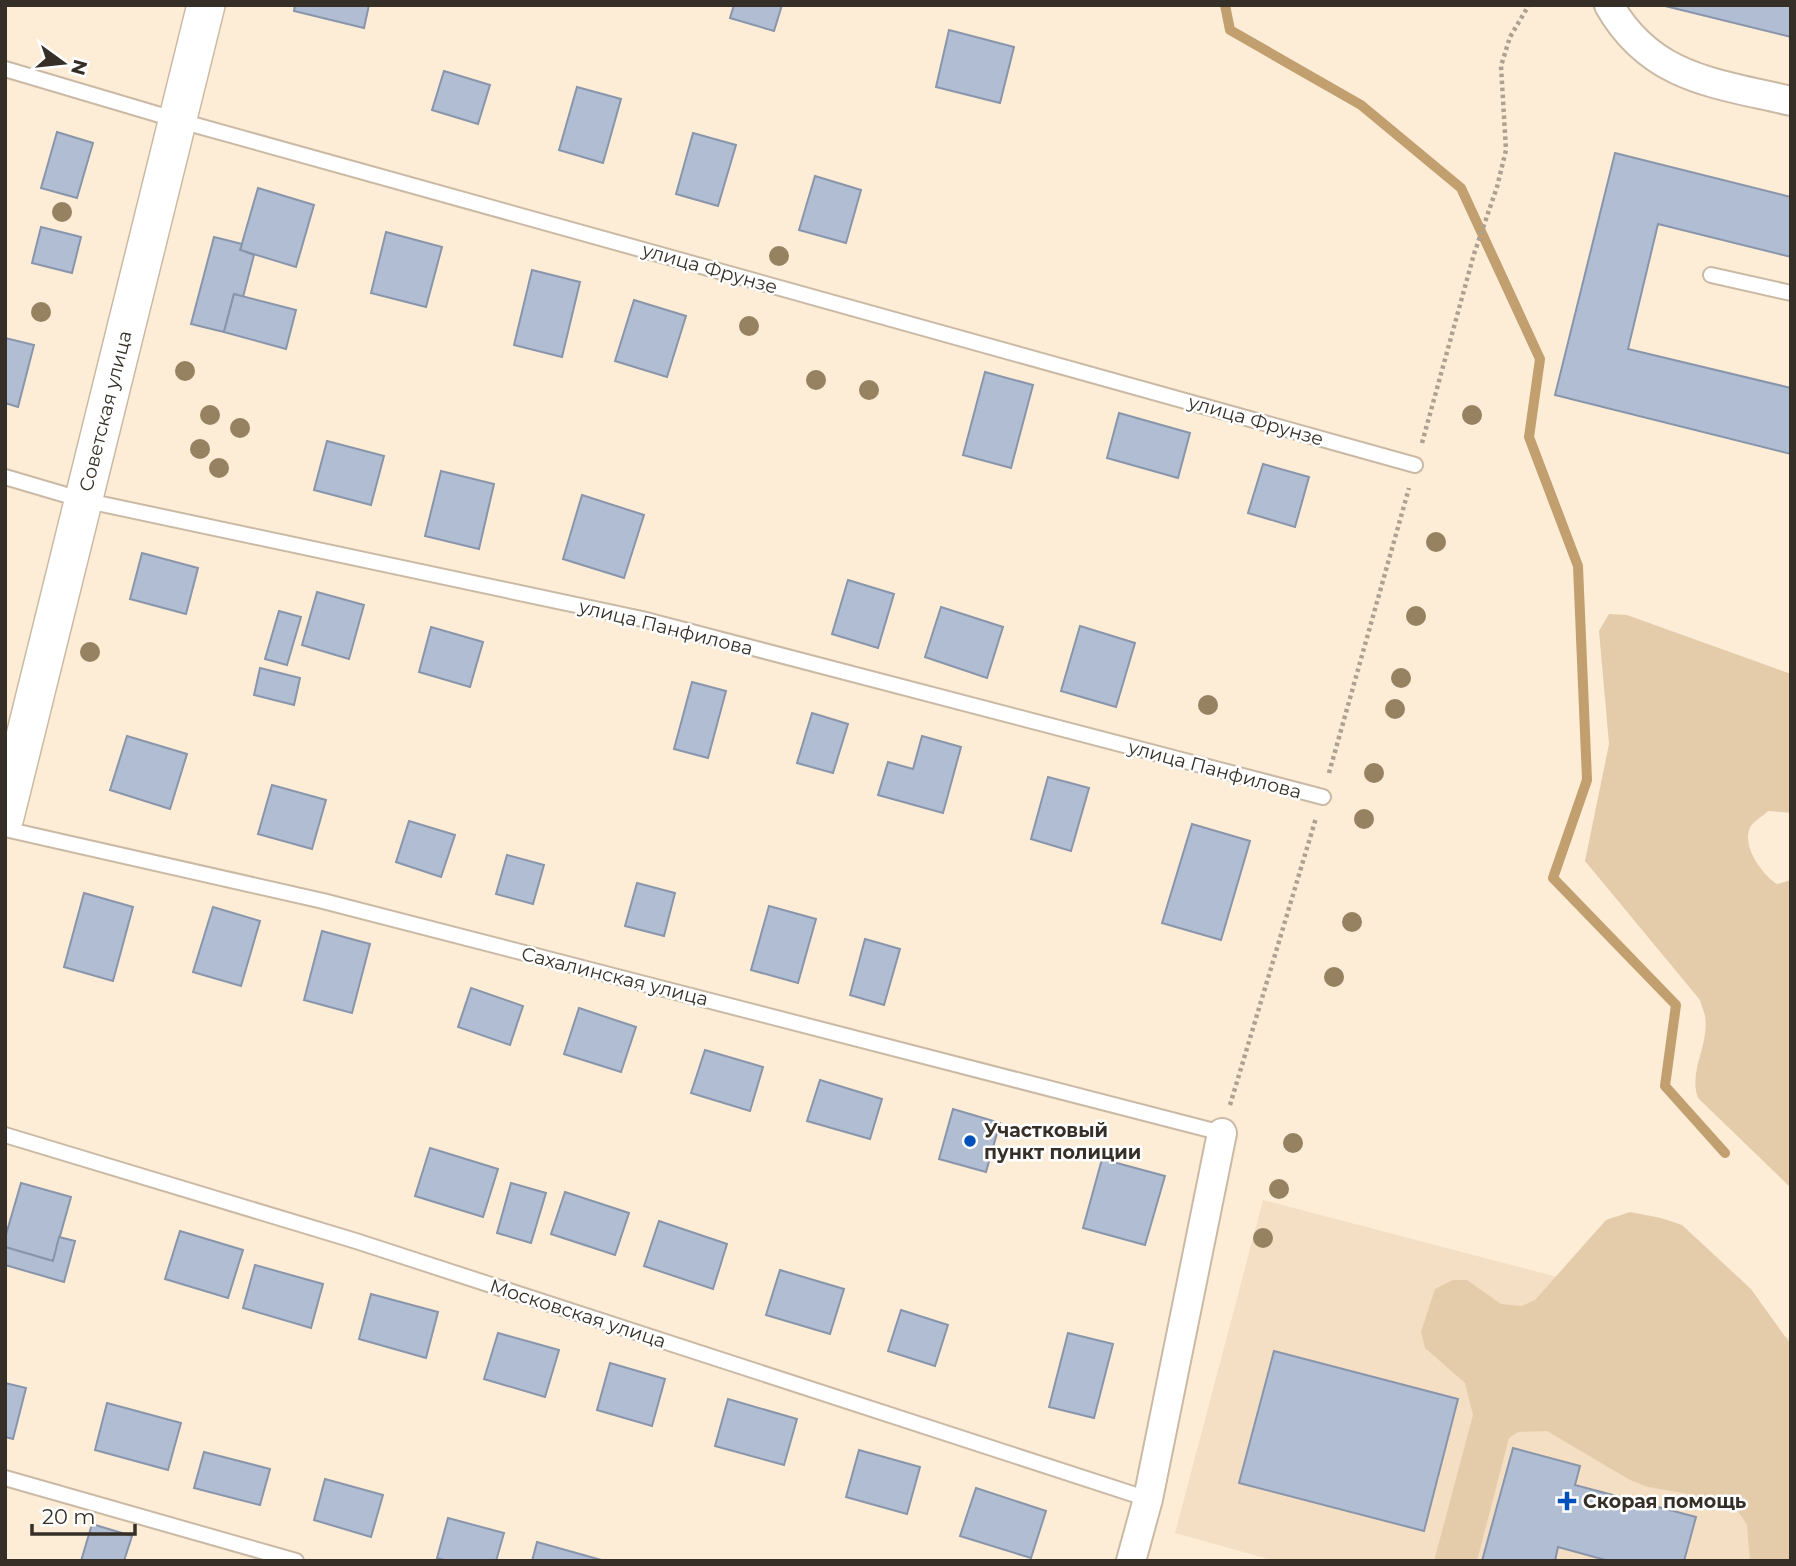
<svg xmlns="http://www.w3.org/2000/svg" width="1796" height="1566" viewBox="0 0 1796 1566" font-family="Montserrat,sans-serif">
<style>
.built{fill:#f4dfc4}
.green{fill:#e4ccab}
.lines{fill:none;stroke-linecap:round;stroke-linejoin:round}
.stream{stroke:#c29f6f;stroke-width:10}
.building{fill:#b0bdd3;stroke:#8895aa;stroke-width:2}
.service-casing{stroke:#cabaa5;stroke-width:18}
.minor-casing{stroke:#cabaa5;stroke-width:32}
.tertiary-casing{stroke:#cabaa5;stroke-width:40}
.path{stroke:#ada190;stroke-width:4.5;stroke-dasharray:3.5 3.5;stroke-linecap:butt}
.service{stroke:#fff;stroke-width:14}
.minor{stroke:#fff;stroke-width:28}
.tertiary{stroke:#fff;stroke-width:37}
.tree{fill:#968161}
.poi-dot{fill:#0250ba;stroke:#fff;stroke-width:2.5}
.labels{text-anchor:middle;stroke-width:5;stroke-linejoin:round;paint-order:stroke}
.street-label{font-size:19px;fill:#362f27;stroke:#fff}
.poi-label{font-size:19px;font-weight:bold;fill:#362f27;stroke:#fff;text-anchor:start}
</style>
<rect width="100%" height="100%" fill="#fdedd7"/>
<path class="built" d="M1263 1200 1791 1338V1561H1276L1175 1533Z"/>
<g class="green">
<path d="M1609 614 1627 615 1791 674V813L1768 811C1763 816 1754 821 1751 826 1740 844 1762 875 1777 884L1791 880V1188L1698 1098C1688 1071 1710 1044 1705 1016 1704 1011 1701 1005 1700 1000L1585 861 1609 744 1599 631Z"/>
<path d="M1630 1212 1661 1218 1682 1225 1751 1289 1791 1345V1561H1750L1747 1525 1738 1511 1718 1499 1648 1487 1630 1480 1547 1431 1518 1432 1509 1438 1477 1561H1434L1473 1415 1465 1383 1425 1348 1421 1332 1435 1289 1453 1280H1467L1501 1304 1522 1306 1535 1300 1606 1220Z"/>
</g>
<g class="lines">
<path class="stream" d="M1225 5 1230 30 1361 105 1461 188 1540 359 1529 437 1578 566 1587 780 1553 878 1676 1005 1665 1086 1725 1153"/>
</g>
<g class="building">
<path d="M295 5H369L364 28 294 11Z"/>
<path d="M734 5H782L774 31 730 18Z"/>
<path d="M1661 5H1791V37Z"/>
<path d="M949 30 1014 47 1000 103 936 87Z"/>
<path d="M444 71 490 85 478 124 432 110Z"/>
<path d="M577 87 621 99 603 163 559 150Z"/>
<path d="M57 132 93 143 77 198 41 188Z"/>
<path d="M693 133 736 145 718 206 676 194Z"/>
<path d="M1615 153 1791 197V257L1658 224 1628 349 1791 388V454L1555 395Z"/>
<path d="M815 176 861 190 846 243 799 230Z"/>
<path d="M258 188 314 205 296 267 240 250Z"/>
<path d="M41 227 81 237 72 273 32 263Z"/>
<path d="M386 232 442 247 426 307 371 293Z"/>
<path d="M214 237 242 244 240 250 254 255 243 297 234 294 224 332 191 324Z"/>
<path d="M532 270 580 282 562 357 514 345Z"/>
<path d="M234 294 296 310 286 349 224 332Z"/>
<path d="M634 300 686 316 667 377 615 361Z"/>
<path d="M5 338 34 345 18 407 5 403Z"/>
<path d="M985 372 1033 385 1011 468 963 455Z"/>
<path d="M1119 413 1190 433 1178 478 1107 458Z"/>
<path d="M327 441 384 456 371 505 314 490Z"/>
<path d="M1263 464 1309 477 1295 527 1248 513Z"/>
<path d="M441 471 494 484 479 549 425 536Z"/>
<path d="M582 495 644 515 624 578 563 559Z"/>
<path d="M142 553 198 568 186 614 130 599Z"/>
<path d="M848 580 894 594 878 648 832 634Z"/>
<path d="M317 592 364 605 349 659 302 645Z"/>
<path d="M941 607 1003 627 987 678 925 657Z"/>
<path d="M279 611 301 617 287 665 265 659Z"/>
<path d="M1080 626 1135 643 1116 707 1061 691Z"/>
<path d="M431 627 483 642 470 687 419 672Z"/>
<path d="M260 668 300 678 294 705 254 695Z"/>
<path d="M692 682 726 691 708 758 674 749Z"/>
<path d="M812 713 848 724 833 773 797 763Z"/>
<path d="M127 736 187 754 170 809 110 790Z"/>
<path d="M922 736 961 747 943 813 878 795 888 762 913 769Z"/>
<path d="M1048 777 1089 788 1071 851 1031 839Z"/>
<path d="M272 785 326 800 312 849 258 834Z"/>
<path d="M409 821 455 835 441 877 396 862Z"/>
<path d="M1192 824 1250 841 1221 940 1162 923Z"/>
<path d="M507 855 544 865 533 904 496 894Z"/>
<path d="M637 883 675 893 664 936 625 926Z"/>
<path d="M84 893 133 907 113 981 64 967Z"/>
<path d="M769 906 816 919 798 983 751 970Z"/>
<path d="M213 907 260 921 241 986 193 972Z"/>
<path d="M322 931 370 944 352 1013 304 1000Z"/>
<path d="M865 939 900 949 884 1005 850 995Z"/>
<path d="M471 988 523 1006 510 1045 458 1027Z"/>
<path d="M579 1008 636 1027 621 1072 564 1054Z"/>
<path d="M705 1050 763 1067 750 1111 691 1093Z"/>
<path d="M820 1080 882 1099 870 1139 807 1121Z"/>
<path d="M953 1109 1000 1123 986 1172 939 1159Z"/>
<path d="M430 1148 498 1169 483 1217 415 1196Z"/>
<path d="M1102 1159 1165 1176 1145 1245 1083 1228Z"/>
<path d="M21 1183 71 1197 53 1261 5 1247V1238Z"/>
<path d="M511 1183 546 1193 531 1243 497 1233Z"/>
<path d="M565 1192 629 1213 615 1255 551 1234Z"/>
<path d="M659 1221 727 1244 713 1289 644 1266Z"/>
<path d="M180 1231 243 1250 228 1298 165 1279Z"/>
<path d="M59 1237 75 1241 64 1282 5 1265V1247L53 1261Z"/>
<path d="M255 1265 323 1284 311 1328 243 1308Z"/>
<path d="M780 1270 844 1289 830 1334 766 1315Z"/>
<path d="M371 1294 438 1312 426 1358 359 1339Z"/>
<path d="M901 1310 948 1325 935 1366 888 1351Z"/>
<path d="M498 1333 559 1350 545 1397 484 1379Z"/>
<path d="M1068 1333 1113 1344 1094 1418 1049 1407Z"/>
<path d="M1274 1351 1458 1399 1424 1531 1239 1483Z"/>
<path d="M610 1363 665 1379 652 1426 597 1410Z"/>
<path d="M5 1383 26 1388 13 1439 5 1437Z"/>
<path d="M728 1399 797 1419 784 1465 715 1446Z"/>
<path d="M107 1403 181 1423 168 1470 95 1450Z"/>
<path d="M1513 1448 1580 1466 1575 1485 1696 1517 1684 1561H1609L1558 1547 1555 1561H1482Z"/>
<path d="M859 1450 920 1467 907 1514 846 1497Z"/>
<path d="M204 1452 270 1469 260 1505 194 1488Z"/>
<path d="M325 1479 383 1495 371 1537 314 1520Z"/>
<path d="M976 1488 1046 1511 1031 1558 960 1536Z"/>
<path d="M448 1518 504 1533 496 1561H447L437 1558Z"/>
<path d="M92 1524 132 1536 124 1561H81Z"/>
<path d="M537 1542 605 1561H532Z"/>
</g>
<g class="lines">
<defs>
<g id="service">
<path d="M5 69 177 120 1415 465"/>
<path d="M1711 275 1791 293"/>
<path d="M5 477 83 500 642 619 1323 797"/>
<path d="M5 829 323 901 1222 1133"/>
<path d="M5 1135 356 1241 1148 1499"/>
<path d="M5 1478 296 1561"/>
</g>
<g id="minor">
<path d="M1609 5C1651 79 1715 83 1791 101"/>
<path d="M1131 1561 1148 1499 1222 1133"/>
</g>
<path id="tertiary" d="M5 817 206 5"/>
</defs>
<use href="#service" class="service-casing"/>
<use href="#minor" class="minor-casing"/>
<use href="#tertiary" class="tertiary-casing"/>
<g class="path">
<path d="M1422 443 1474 254 1497 187 1506 150 1501 66 1510 37 1529 5"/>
<path d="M1329 773 1409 488"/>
<path d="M1230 1105 1316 818"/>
</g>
<use href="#service" class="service"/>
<use href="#minor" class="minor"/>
<use href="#tertiary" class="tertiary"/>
</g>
<g class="tree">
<circle cx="62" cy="212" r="10"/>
<circle cx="779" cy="256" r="10"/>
<circle cx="41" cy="312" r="10"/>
<circle cx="749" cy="326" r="10"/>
<circle cx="185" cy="371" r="10"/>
<circle cx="816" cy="380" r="10"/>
<circle cx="869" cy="390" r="10"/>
<circle cx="210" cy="415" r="10"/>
<circle cx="1472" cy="415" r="10"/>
<circle cx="240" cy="428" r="10"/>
<circle cx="200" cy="449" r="10"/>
<circle cx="219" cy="468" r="10"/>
<circle cx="1436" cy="542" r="10"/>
<circle cx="1416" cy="616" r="10"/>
<circle cx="90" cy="652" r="10"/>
<circle cx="1401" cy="678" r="10"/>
<circle cx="1208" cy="705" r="10"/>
<circle cx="1395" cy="709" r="10"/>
<circle cx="1374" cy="773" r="10"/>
<circle cx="1364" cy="819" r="10"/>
<circle cx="1352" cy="922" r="10"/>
<circle cx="1334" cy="977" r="10"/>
<circle cx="1293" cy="1143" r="10"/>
<circle cx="1279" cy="1189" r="10"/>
<circle cx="1263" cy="1238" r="10"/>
</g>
<g class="poi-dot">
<circle cx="970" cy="1141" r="7"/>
<path d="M1563.5 1490.5h7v7h7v7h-7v7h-7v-7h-7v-7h7z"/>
</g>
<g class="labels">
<g class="street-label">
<text transform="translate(710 268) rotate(16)" y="7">улица Фрунзе</text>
<text transform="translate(105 411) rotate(-76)" y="7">Советская улица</text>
<text transform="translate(1256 420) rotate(16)" y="7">улица Фрунзе</text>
<text transform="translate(666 627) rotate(14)" y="7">улица Панфилова</text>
<text transform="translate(1215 769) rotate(15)" y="7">улица Панфилова</text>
<text transform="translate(615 976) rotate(14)" y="7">Сахалинская улица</text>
<text transform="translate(578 1313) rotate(18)" y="7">Московская улица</text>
</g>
<g class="poi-label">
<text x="984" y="1137">Участковый<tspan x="984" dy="22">пункт полиции</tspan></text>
<text x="1583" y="1508">Скорая помощь</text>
</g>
</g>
<rect width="1796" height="1566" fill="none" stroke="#362f27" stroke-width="14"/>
<g transform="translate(63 63) rotate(105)" stroke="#ffffff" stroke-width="5" paint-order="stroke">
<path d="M0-5L12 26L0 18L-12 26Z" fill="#362f27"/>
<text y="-10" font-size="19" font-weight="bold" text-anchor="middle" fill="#362f27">N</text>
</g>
<path d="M32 1524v10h103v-10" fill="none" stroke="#362f27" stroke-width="3.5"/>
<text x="42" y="1524" font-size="21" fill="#362f27" stroke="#ffffff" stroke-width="5" paint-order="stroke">20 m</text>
</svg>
